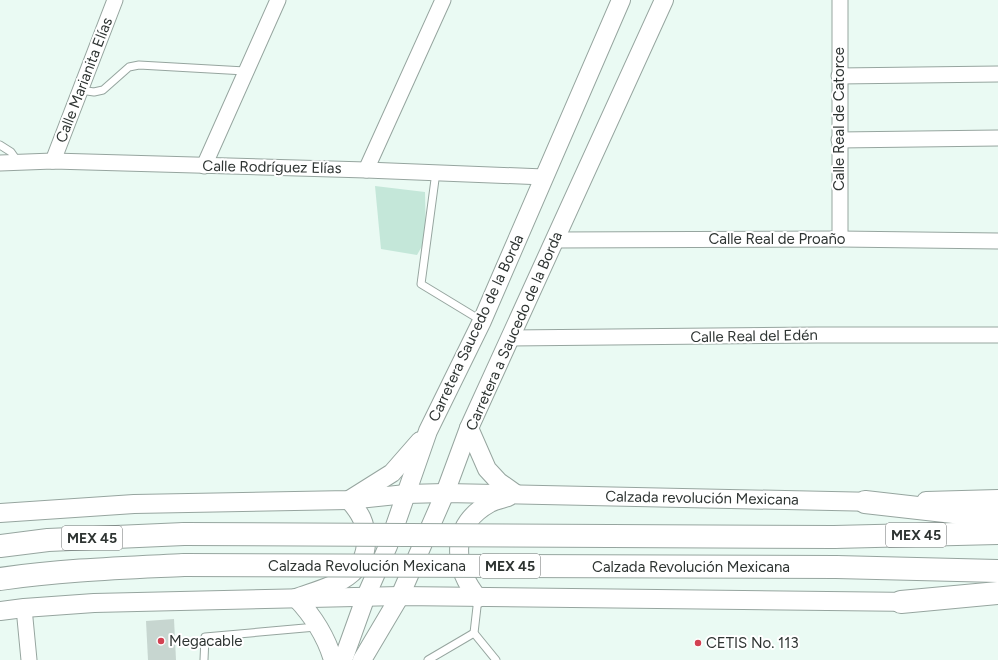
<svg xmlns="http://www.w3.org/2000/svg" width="998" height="660" viewBox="0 0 998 660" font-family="Figtree,sans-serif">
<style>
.green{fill:#c4e7d9}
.building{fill:#c7d6d0}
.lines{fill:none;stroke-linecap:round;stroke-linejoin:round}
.service-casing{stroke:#96a59f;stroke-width:9}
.minor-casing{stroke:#96a59f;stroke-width:17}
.tertiary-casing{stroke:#96a59f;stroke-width:20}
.primary-casing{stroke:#96a59f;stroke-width:24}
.service{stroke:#fff;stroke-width:7}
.minor{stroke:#fff;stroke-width:15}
.tertiary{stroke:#fff;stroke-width:18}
.primary{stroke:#fff;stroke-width:22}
.primary-bridge-casing{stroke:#96a59f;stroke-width:24;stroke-linecap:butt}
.primary-bridge{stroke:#fff;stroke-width:22}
.poi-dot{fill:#d24151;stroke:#fff;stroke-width:1.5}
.labels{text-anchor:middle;stroke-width:4;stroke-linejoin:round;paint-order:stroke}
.shield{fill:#fff;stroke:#6d7170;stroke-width:1}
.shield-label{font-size:14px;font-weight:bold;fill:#2e3432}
.street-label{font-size:15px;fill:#2e3432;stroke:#fff}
.poi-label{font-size:15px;fill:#2e3432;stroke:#fff;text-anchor:start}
</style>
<rect width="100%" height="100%" fill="#eafaf3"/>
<path class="green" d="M375 186 425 192 426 239 417 255 381 249Z"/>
<path class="building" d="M174 619 176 660H148L146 621Z"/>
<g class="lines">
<defs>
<g id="service">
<path d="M80 90 94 92 103 90 129 67 139 65 245 71"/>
<path d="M0 145 11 152 18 162"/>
<path d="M436 172 421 284 482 321"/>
<path d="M478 598 474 633 496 660"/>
<path d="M204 660 205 637 316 627"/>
<path d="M428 660 474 633"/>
</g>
<g id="minor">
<path d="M840 0V239"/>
<path d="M839 76 998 74"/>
<path d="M839 140 998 138"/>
<path d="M53 161 115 0"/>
<path d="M0 163 53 161 366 170 544 177"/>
<path d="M204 166 278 0"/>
<path d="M366 170 443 0"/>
<path d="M555 240 840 239 998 241"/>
<path d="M510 338 817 335H998"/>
<path d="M24 608 29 660"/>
</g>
<g id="tertiary">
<path d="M469 428 487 469 499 482 516 494"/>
<path d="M926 501 998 499"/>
<path d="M0 513 134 504 349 500 406 494 445 493 878 502"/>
<path d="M478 598C452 566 450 525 490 503 496 500 502 499 508 497"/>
<path d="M0 611 24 608 94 603 400 596 915 602"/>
<path d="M333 660C326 636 313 616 296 598 326 587 366 580 366 541 366 522 360 513 349 500L392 473 420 441"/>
<path d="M343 660 366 596 388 546 428 431 482 321 621 0"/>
<path d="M362 660 400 596 445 493 469 428 664 0"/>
</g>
<g id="primary">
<path d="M865 502 998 517"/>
<path d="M834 537 998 533"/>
<path d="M0 546 48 540 184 534"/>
<path d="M836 567 998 571"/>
<path d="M0 579C61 570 123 568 184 565"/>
<path d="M901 602 998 593"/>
</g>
</defs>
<use href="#service" class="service-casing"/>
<use href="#minor" class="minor-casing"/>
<use href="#tertiary" class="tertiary-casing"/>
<use href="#primary" class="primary-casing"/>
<use href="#service" class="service"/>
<use href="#minor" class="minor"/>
<use href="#tertiary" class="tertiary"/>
<use href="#primary" class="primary"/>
<defs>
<g id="primary-bridge">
<path d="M184 534 834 537"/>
<path d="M184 565 836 567"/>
</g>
</defs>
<use href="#primary-bridge" class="primary-bridge-casing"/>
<use href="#primary-bridge" class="primary-bridge"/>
</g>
<g class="poi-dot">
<circle cx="161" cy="641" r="4"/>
<circle cx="698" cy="643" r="4"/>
</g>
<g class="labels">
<g class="shield">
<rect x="886" y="523" width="60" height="24" rx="3"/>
<rect x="62" y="526" width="60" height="24" rx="3"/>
<rect x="480" y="554" width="60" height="24" rx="3"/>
</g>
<g class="shield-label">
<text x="916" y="540">MEX 45</text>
<text x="92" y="543">MEX 45</text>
<text x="510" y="571">MEX 45</text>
</g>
<g class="street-label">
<text transform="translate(84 80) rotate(-69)" y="5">Calle Marianita Elías</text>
<text transform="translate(839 119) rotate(-90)" y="5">Calle Real de Catorce</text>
<text transform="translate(272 167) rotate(1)" y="5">Calle Rodríguez Elías</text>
<text x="777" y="244">Calle Real de Proaño</text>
<text transform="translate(476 328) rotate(-65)" y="5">Carretera Saucedo de la Borda</text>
<text transform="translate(514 331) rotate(-66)" y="5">Carretera a Saucedo de la Borda</text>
<text transform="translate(754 336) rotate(-1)" y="5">Calle Real del Edén</text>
<text transform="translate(702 498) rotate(1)" y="5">Calzada revolución Mexicana</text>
<text x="367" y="571">Calzada Revolución Mexicana</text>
<text x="691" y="572">Calzada Revolución Mexicana</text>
</g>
<g class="poi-label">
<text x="169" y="646">Megacable</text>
<text x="706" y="648">CETIS No. 113</text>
</g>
</g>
</svg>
